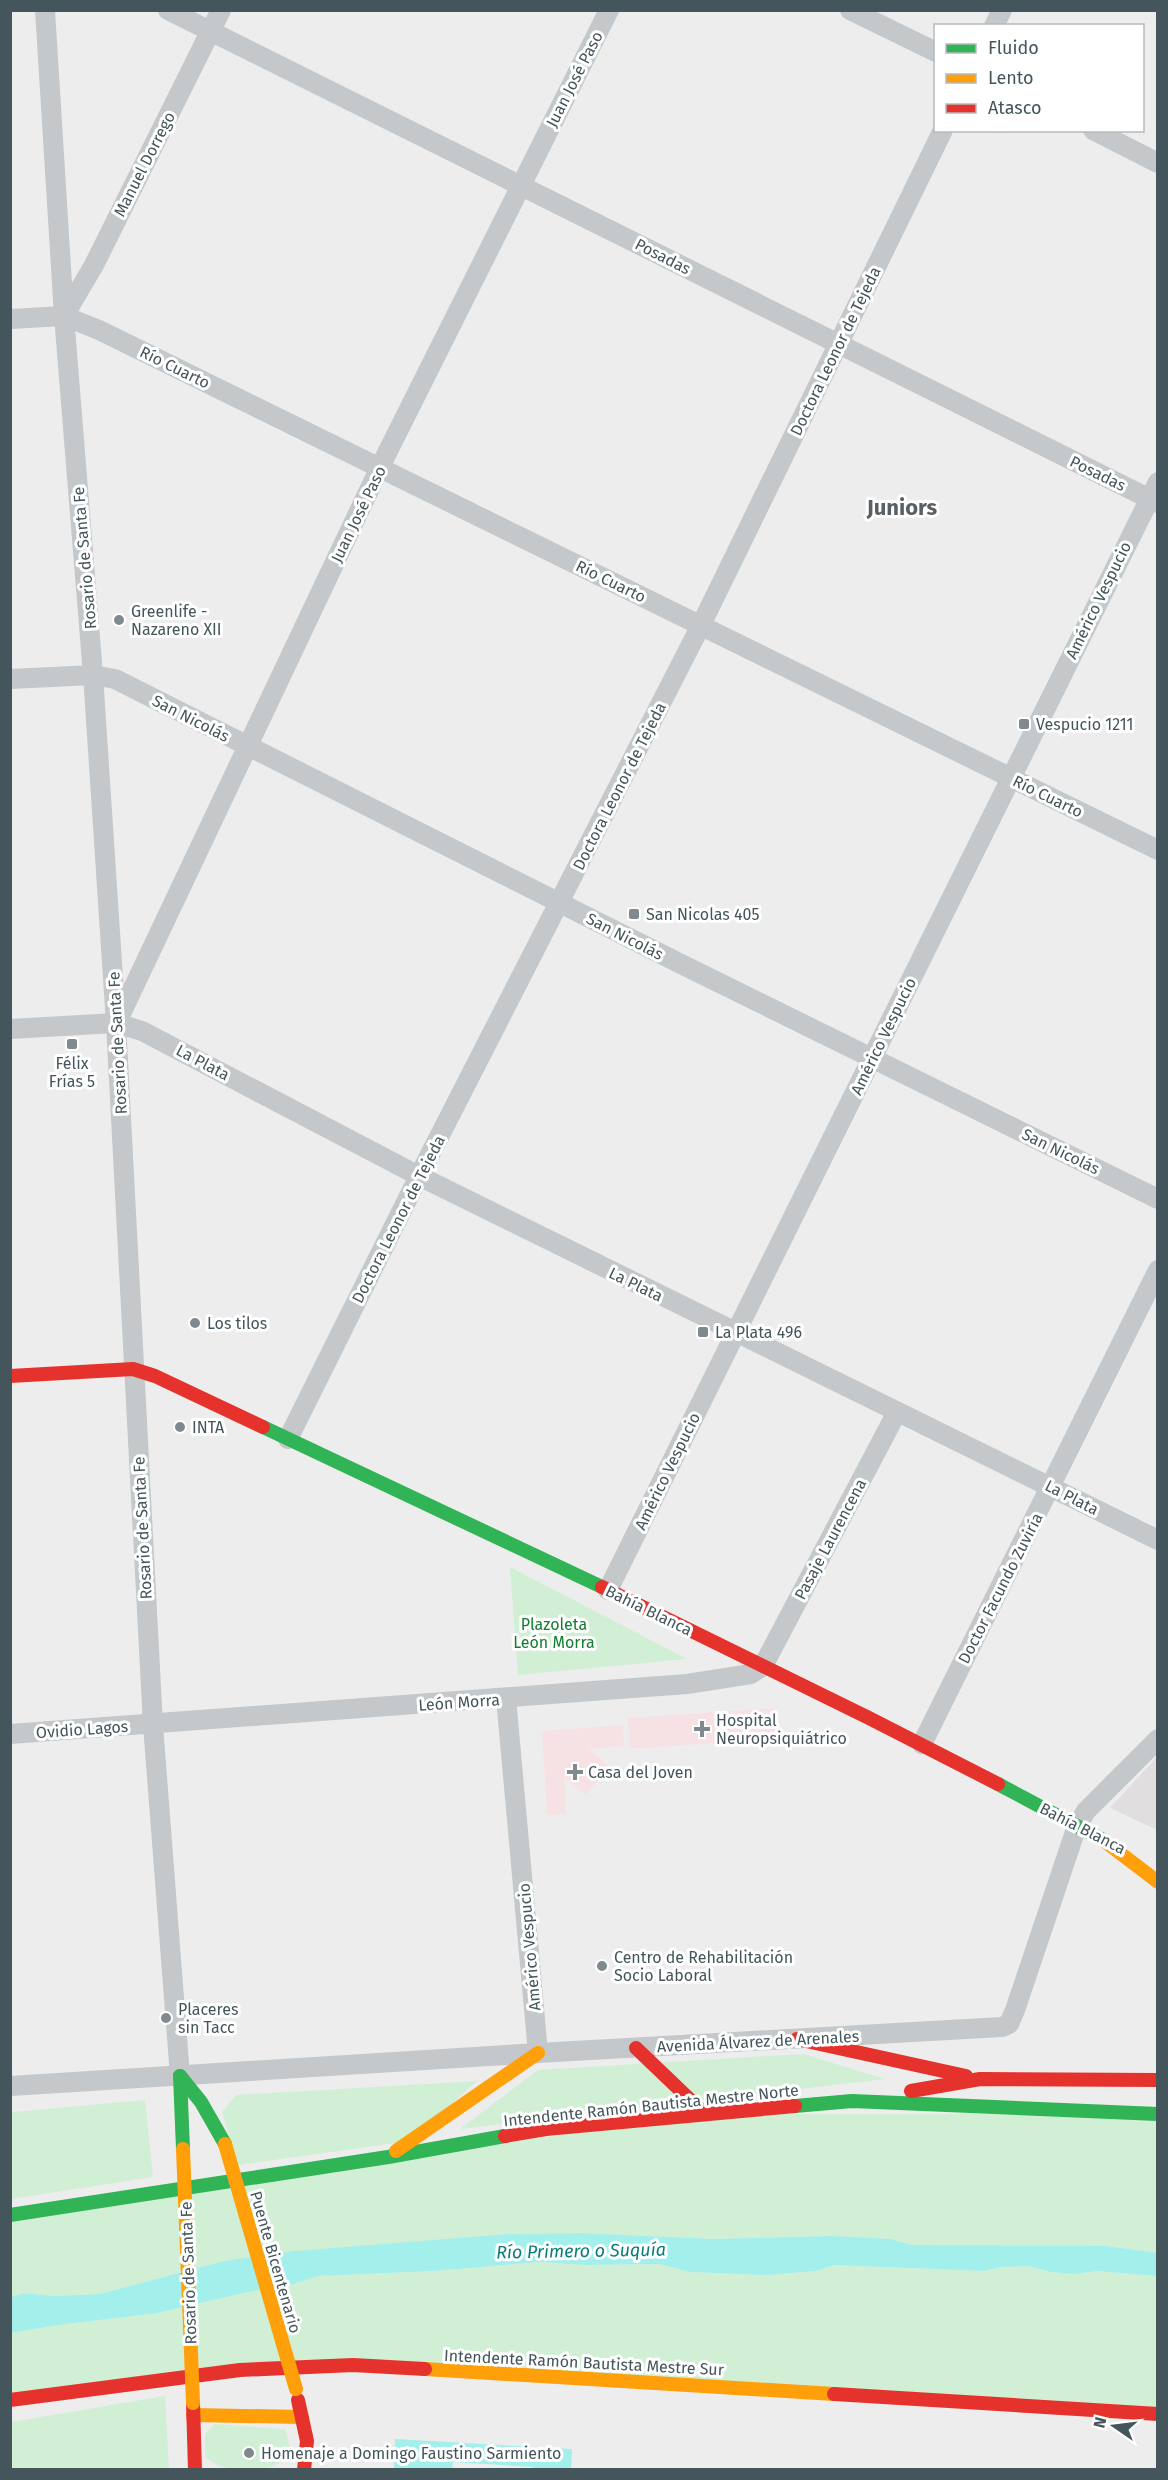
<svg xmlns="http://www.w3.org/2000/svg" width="1168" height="2480" viewBox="0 0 1168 2480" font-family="'Fira Sans',sans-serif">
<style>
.education{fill:#e0dedf}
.medical{fill:#f6e2e5}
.green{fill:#d0efd4}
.water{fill:#a2efec}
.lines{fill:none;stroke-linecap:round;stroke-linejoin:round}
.street{stroke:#c4c8ca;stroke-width:20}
.fast{stroke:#30b455;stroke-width:14}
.slow{stroke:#ff9f0a;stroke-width:14}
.jam{stroke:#e5322d;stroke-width:14}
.slow-bridge{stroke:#ff9f0a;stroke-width:14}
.poi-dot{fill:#808a8e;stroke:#fff;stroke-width:2}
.labels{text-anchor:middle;stroke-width:6;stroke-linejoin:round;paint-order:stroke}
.street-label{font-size:16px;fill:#44555b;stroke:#fff}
.poi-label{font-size:16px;fill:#44555b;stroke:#fff;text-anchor:start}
.park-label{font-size:16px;fill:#117f2d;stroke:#fff}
.water-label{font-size:18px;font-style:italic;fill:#087e7a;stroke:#fff}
.district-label{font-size:22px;font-weight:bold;fill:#595f62;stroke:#fff}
</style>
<rect width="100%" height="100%" fill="#eeeded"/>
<path class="education" d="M1157 1757V1830L1110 1808Z"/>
<g class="medical">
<path d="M775 1708 776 1739 630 1749 628 1718Z"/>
<path d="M623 1725 624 1746 589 1749 609 1766 586 1795 564 1777 566 1814 547 1815 542 1731Z"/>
</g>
<g class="green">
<path d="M510 1567 687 1659 518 1675Z"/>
<path d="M803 2054 885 2079 460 2129 538 2070Z"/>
<path d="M477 2081 410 2141 238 2165 222 2112 236 2095Z"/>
<path d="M145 2100 153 2177 11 2199 10 2116 14 2112Z"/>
<path d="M705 2114H1157V2253L1106 2246 911 2245 891 2239 832 2236 714 2239 580 2233 509 2234 224 2261 100 2294 54 2296 23 2293 11 2298 10 2215Z"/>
<path d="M540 2262 585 2265 659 2264 690 2272 767 2275 816 2271 834 2265 985 2271 1000 2267 1029 2266 1050 2272 1075 2274 1097 2271 1157 2276V2414L353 2365 11 2400 10 2333 58 2325 157 2313 257 2290 287 2286 318 2276 433 2271Z"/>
<path d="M165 2396 169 2469H11V2422Z"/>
<path d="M215 2424 284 2429C310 2476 226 2480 205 2456V2434Z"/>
</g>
<g class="water">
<path d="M580 2233 714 2239 832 2236 891 2239 911 2245 1106 2246 1158 2253 1157 2276 1097 2271 1075 2274 1050 2272 1029 2266 1000 2267 985 2271 834 2265 816 2271 767 2275 690 2272 659 2264 585 2265 540 2262 433 2271 318 2276 287 2286 257 2290 157 2313 58 2325 11 2333 10 2298 23 2293 54 2296 100 2294 224 2261 296 2251 509 2234Z"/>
<path d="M395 2439 572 2449 571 2469H533V2467L453 2462 452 2469H394Z"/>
</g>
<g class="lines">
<g class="street">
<path d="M45 10 64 316 93 675 116 1023 153 1725 180 2076"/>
<path d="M168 10 1158 503"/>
<path d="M850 10 936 52"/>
<path d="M994 26 1002 10"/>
<path d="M1093 130 1158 163"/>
<path d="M64 316 94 265 221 10"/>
<path d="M10 319 64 316 99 330 1158 850"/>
<path d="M10 679 93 675 115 679 679 963 1158 1199"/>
<path d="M118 1020 380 467 609 10"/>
<path d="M10 1029 116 1023 142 1031 419 1176 1158 1540"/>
<path d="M288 1439 419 1176 701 625 943 130"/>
<path d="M608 1590 1158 482"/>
<path d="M506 1698 538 2053"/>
<path d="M10 1734 687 1684 751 1674 763 1666 897 1412"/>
<path d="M922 1744 1158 1270"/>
<path d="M10 2086 538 2053 1002 2027 1009 2024 1015 2010 1077 1826 1086 1811 1158 1739"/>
</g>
<g class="fast">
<path d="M263 1427 602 1587"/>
<path d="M998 1784 1103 1840"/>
<path d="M180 2076 201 2102 225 2144"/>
<path d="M180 2076 183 2149"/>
<path d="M795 2106 852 2101 1158 2114"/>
<path d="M10 2215 388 2157 505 2136"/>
</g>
<g class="slow">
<path d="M1103 1840 1158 1882"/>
<path d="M396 2151 538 2053"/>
<path d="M425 2369 834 2394"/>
<path d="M193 2415 302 2417"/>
</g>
<g class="jam">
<path d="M10 1376 133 1369 155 1376 263 1427"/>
<path d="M602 1587 869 1718 998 1784"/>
<path d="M797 2039 966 2076"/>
<path d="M636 2048 705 2114"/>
<path d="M911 2091 980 2079 1158 2080"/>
<path d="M505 2136 546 2129 795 2106"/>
<path d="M834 2394 1158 2414"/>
<path d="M10 2400 240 2370 353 2365 425 2369"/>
<path d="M298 2400 307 2441 304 2470"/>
<path d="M193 2403 195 2470"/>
</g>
<g class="slow-bridge">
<path d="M225 2144 296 2389"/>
<path d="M183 2149 193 2403"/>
</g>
</g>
<g class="poi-dot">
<circle cx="119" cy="620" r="6"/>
<rect x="1018" y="718" width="12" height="12" rx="3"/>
<rect x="628" y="908" width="12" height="12" rx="3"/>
<rect x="66" y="1038" width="12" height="12" rx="3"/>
<circle cx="195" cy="1323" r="6"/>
<rect x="697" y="1326" width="12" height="12" rx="3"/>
<circle cx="180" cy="1427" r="6"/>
<path d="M699 1720h6v6h6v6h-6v6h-6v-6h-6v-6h6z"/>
<path d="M572 1763h6v6h6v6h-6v6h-6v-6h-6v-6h6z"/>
<circle cx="602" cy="1966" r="6"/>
<circle cx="166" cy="2018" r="6"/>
<circle cx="249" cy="2453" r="6"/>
</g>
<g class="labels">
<g class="street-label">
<text transform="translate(574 79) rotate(-63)" y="6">Juan José Paso</text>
<text transform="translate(144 164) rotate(-63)" y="6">Manuel Dorrego</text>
<text transform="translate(663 256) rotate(27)" y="6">Posadas</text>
<text transform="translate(835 351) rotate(-64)" y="6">Doctora Leonor de Tejeda</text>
<text transform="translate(175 367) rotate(26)" y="6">Río Cuarto</text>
<text transform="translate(1098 473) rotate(26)" y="6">Posadas</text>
<text transform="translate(358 514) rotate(-64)" y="6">Juan José Paso</text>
<text transform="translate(84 558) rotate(-95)" y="6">Rosario de Santa Fe</text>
<text transform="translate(611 581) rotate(26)" y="6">Río Cuarto</text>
<text transform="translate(1098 600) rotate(-64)" y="6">Américo Vespucio</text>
<text transform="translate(191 718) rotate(27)" y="6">San Nicolás</text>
<text transform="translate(619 786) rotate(-63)" y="6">Doctora Leonor de Tejeda</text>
<text transform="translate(1048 796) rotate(26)" y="6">Río Cuarto</text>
<text transform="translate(625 936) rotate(27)" y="6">San Nicolás</text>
<text transform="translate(883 1036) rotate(-64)" y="6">Américo Vespucio</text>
<text transform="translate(117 1043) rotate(-93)" y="6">Rosario de Santa Fe</text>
<text transform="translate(203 1062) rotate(28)" y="6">La Plata</text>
<text transform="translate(1061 1151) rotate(26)" y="6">San Nicolás</text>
<text transform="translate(398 1219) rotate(-63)" y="6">Doctora Leonor de Tejeda</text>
<text transform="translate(636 1284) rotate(26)" y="6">La Plata</text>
<text transform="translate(667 1471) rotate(-64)" y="6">Américo Vespucio</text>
<text transform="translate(1072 1497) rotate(27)" y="6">La Plata</text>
<text transform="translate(142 1528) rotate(-93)" y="6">Rosario de Santa Fe</text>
<text transform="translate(830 1539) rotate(-62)" y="6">Pasaje Laurencena</text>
<text transform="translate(1000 1588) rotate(-63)" y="6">Doctor Facundo Zuviría</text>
<text transform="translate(649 1610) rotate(26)" y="6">Bahía Blanca</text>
<text transform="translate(459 1702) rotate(-4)" y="6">León Morra</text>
<text transform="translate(82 1729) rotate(-4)" y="6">Ovidio Lagos</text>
<text transform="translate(1083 1828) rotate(27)" y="6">Bahía Blanca</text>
<text transform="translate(529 1947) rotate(-95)" y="6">Américo Vespucio</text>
<text transform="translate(758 2041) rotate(-3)" y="6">Avenida Álvarez de Arenales</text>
<text transform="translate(651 2105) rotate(-6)" y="6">Intendente Ramón Bautista Mestre Norte</text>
<text transform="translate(276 2262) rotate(74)" y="6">Puente Bicentenario</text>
<text transform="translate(188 2273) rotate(-92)" y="6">Rosario de Santa Fe</text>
<text transform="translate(584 2362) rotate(3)" y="6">Intendente Ramón Bautista Mestre Sur</text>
</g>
<g class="poi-label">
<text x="131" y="617">Greenlife -<tspan x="131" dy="18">Nazareno XII</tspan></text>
<text x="1036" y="730">Vespucio 1211</text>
<text x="646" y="920">San Nicolas 405</text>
<text x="72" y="1069" text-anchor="middle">Félix<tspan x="72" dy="18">Frías 5</tspan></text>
<text x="207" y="1329">Los tilos</text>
<text x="715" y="1338">La Plata 496</text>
<text x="192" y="1433">INTA</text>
<text x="716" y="1726">Hospital<tspan x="716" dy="18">Neuropsiquiátrico</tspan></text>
<text x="588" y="1778">Casa del Joven</text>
<text x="614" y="1963">Centro de Rehabilitación<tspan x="614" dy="18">Socio Laboral</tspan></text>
<text x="178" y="2015">Placeres<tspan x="178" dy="18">sin Tacc</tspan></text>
<text x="261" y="2459">Homenaje a Domingo Faustino Sarmiento</text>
</g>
<g class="park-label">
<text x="554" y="1630">Plazoleta<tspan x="554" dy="18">León Morra</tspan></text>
</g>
<g class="water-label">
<text transform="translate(581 2251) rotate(-1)" y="6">Río Primero o Suquía</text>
</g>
<g class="district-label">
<text x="902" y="515">Juniors</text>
</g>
</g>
<rect width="1168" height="2480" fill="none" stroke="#44555b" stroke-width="24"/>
<rect x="934" y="24" width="210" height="108" fill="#ffffff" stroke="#b4bbbd" stroke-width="1.5"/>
<rect x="946" y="44" width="30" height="9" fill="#30b455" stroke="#b4bbbd" stroke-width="1.5"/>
<text x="988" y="54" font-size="18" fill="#44555b">Fluido</text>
<rect x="946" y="74" width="30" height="9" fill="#ff9f0a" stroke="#b4bbbd" stroke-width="1.5"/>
<text x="988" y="84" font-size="18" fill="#44555b">Lento</text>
<rect x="946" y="104" width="30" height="9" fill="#e5322d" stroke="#b4bbbd" stroke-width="1.5"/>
<text x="988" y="114" font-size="18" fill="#44555b">Atasco</text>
<g transform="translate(1114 2426) rotate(284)" stroke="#ffffff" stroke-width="4.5" paint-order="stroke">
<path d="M0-4.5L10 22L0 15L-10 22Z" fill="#44555b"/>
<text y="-9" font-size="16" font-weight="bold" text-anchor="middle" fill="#44555b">N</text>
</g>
</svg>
